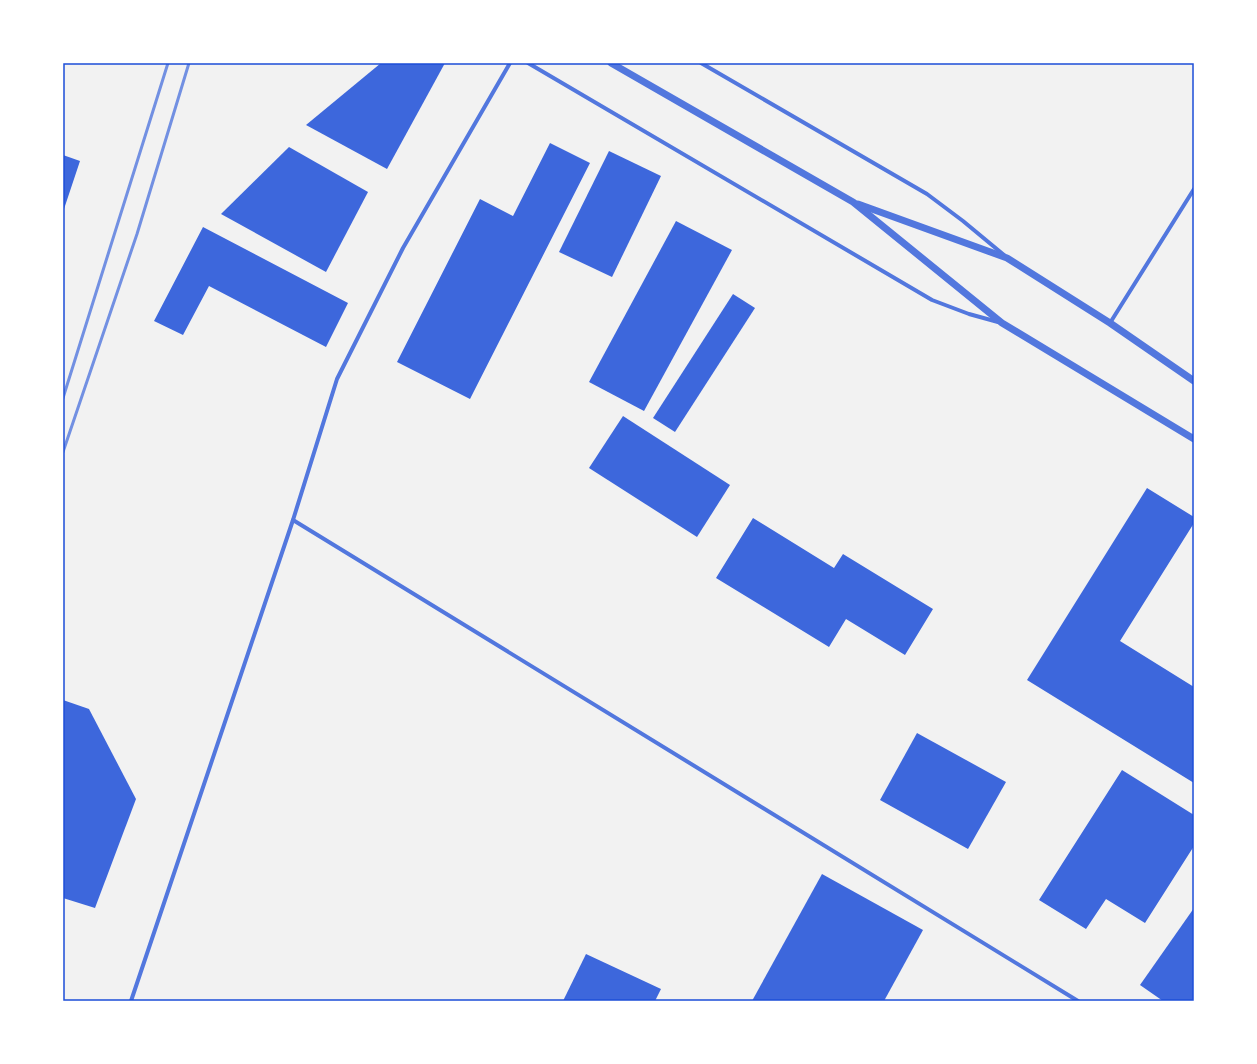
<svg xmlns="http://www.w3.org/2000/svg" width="1257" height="1064" viewBox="0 0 1257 1064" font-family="Roboto,sans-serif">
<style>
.building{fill:#3d67dc}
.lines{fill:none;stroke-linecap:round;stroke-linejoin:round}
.minor{stroke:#5277de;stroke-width:4}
.tertiary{stroke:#5277de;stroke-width:7}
.rail{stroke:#7290e2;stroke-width:3}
.neatline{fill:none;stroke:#1d4ed8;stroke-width:1.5}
</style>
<rect width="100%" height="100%" fill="#f2f2f2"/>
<g class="building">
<path d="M381 63H445L387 169 306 125Z"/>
<path d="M550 143 590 163 470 399 397 362 480 199 513 216Z"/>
<path d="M289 147 368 192 326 272 221 214Z"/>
<path d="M609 151 661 176 612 277 559 252Z"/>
<path d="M63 155 80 161 63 212Z"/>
<path d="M676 221 732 250 644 411 589 382Z"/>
<path d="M203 227 348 303 326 347 209 286 183 335 154 321Z"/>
<path d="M733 294 755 308 675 432 653 418Z"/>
<path d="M623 416 730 485 697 537 589 468Z"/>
<path d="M1147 488 1194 517V523L1120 641 1194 687V783L1027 680Z"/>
<path d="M753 518 834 568 843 554 933 609 905 655 846 619 829 647 716 578Z"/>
<path d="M63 700 89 709 136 799 95 908 63 898Z"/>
<path d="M917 733 1006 782 968 849 880 800Z"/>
<path d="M1122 770 1194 815V846L1145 923 1106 899 1086 929 1039 900Z"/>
<path d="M822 874 923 930 884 1001H752Z"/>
<path d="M1194 908V1001H1163L1140 985Z"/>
<path d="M586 954 661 989 655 1001H563Z"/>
</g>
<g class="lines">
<g class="minor">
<path d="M528 63 932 300 969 314 998 322"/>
<path d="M701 63 927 194 963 221 1004 255"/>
<path d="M1110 323 1194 189"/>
<path d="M293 520 1078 1001"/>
<path d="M131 1001 293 520 337 379 403 248 510 63"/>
</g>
<g class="tertiary">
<path d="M611 63 853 202 1002 323 1194 439"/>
<path d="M858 204 1007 258 1110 323 1194 381"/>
</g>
<g class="rail">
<path d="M63 398 168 63"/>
<path d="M63 452 137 234 189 63"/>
</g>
</g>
<rect width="1257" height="1064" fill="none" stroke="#ffffff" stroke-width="128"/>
<rect x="64" y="64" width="1129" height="936" class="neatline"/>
</svg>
